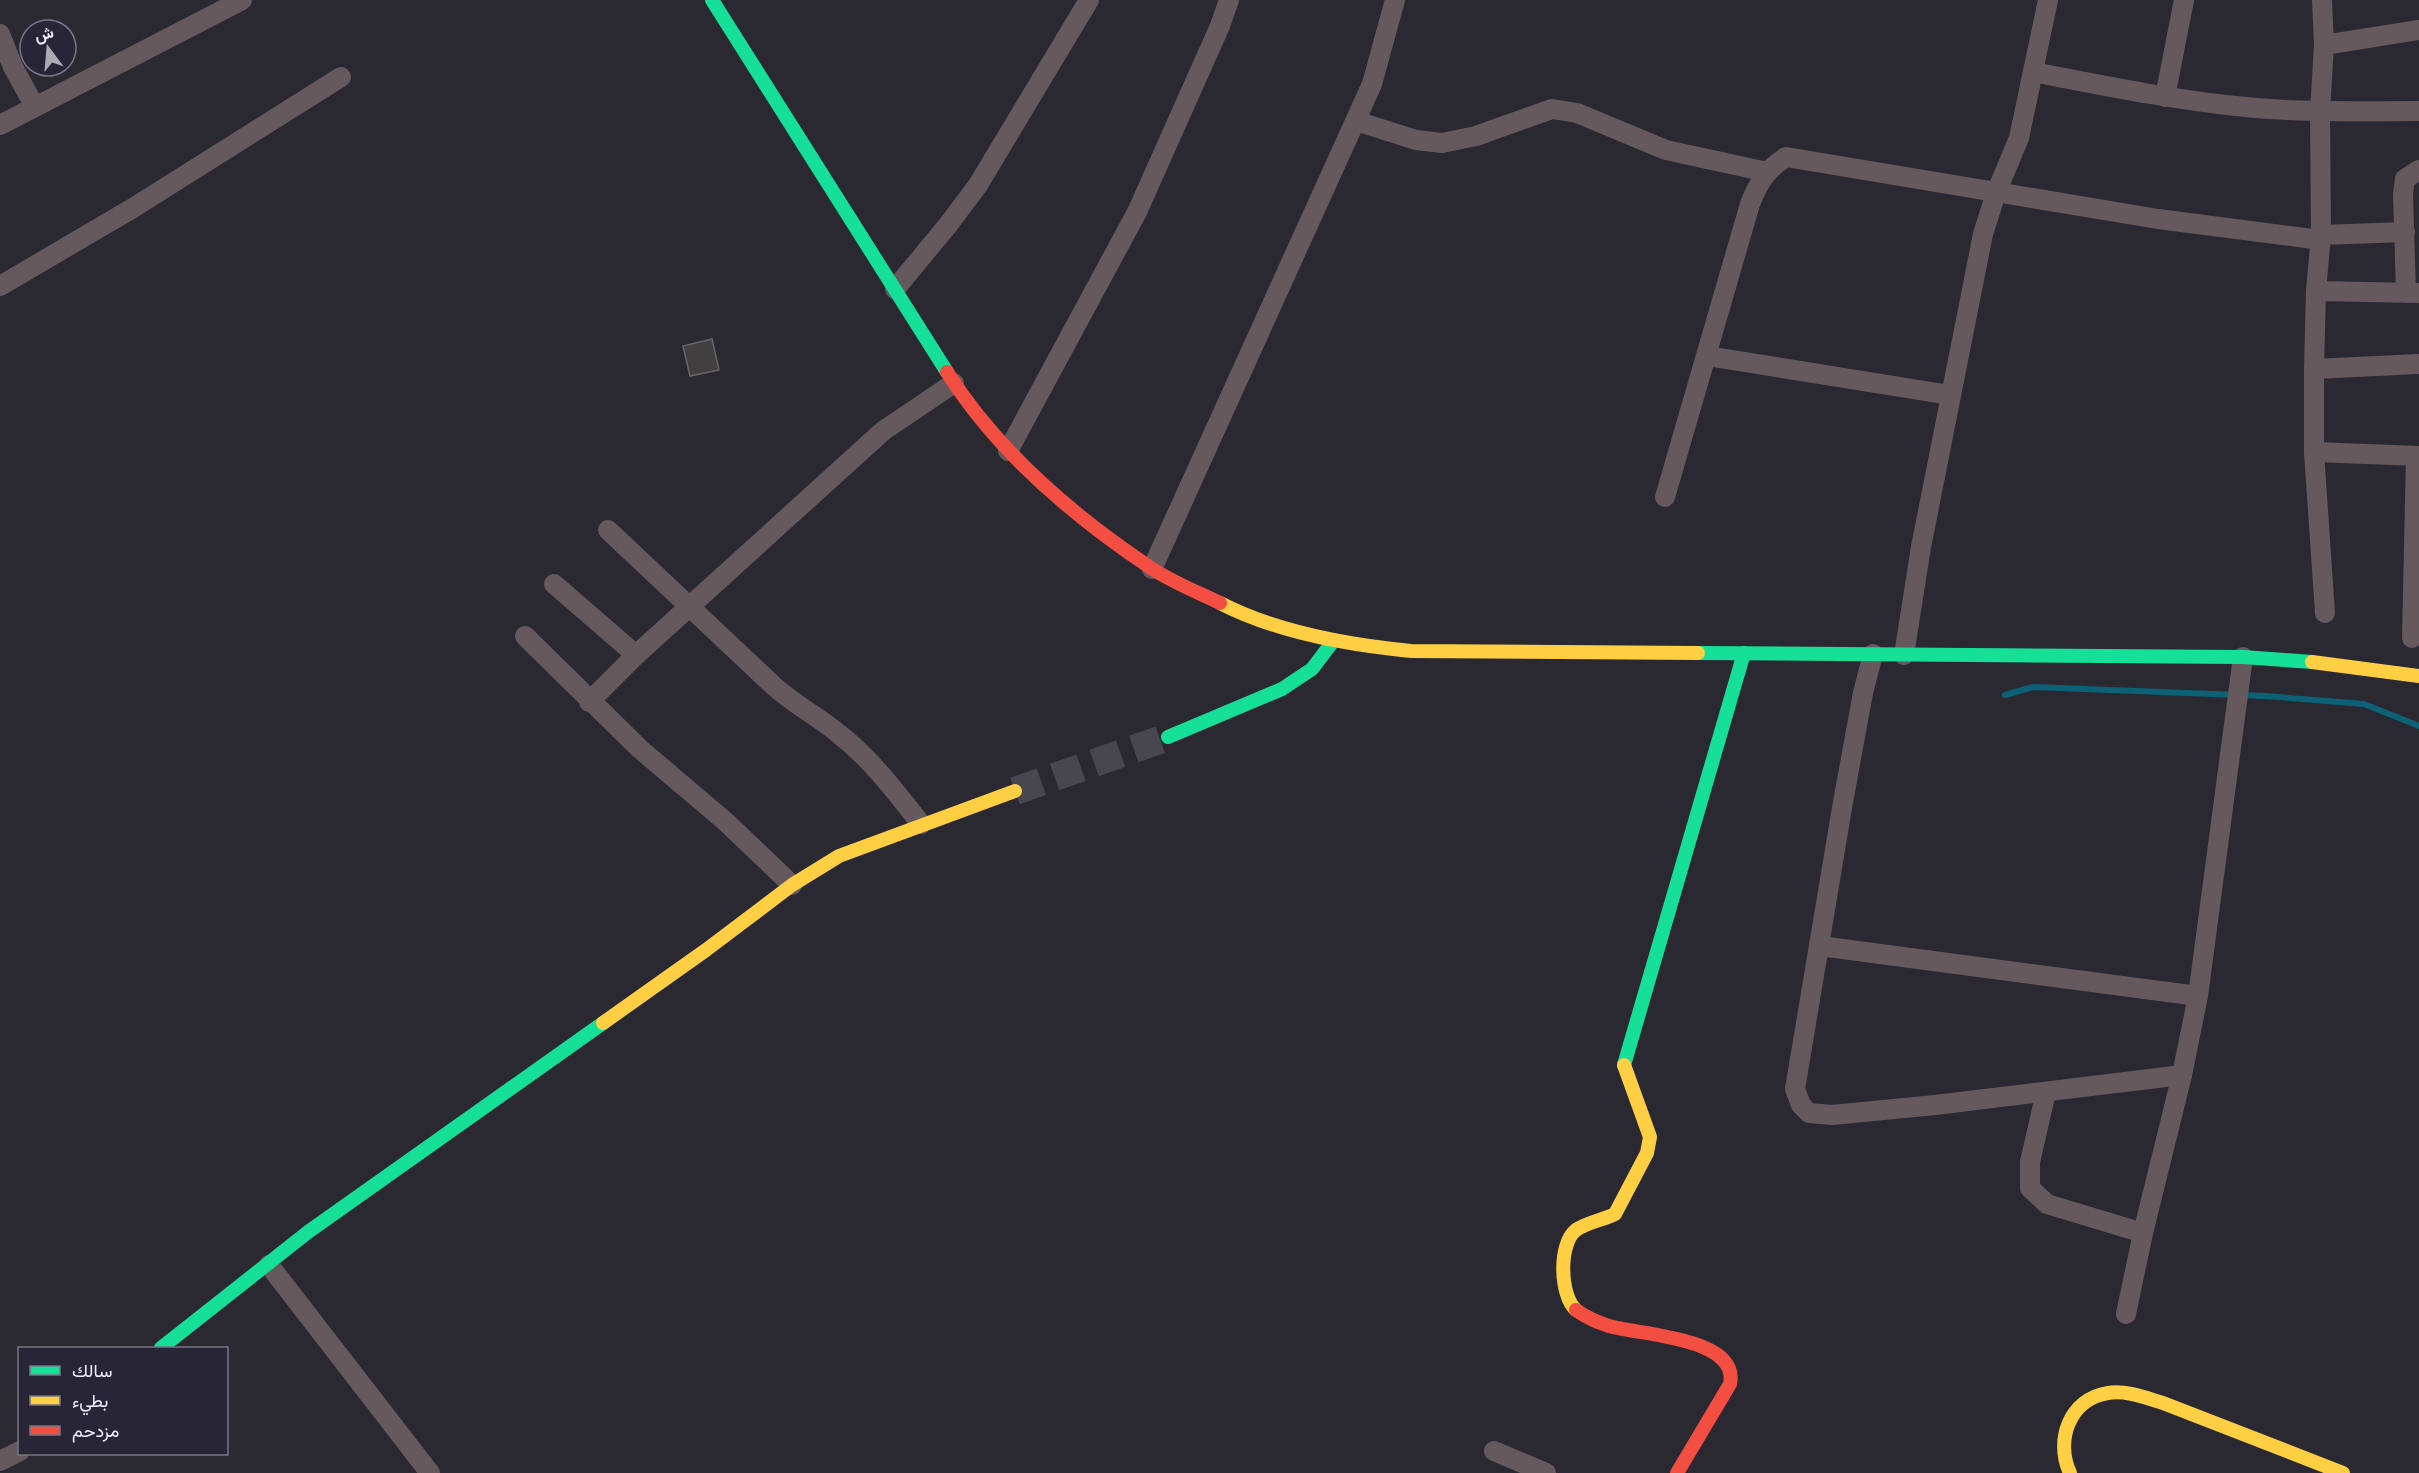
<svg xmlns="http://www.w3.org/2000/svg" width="2419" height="1473" viewBox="0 0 2419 1473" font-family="'Source Sans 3',Vazirmatn,sans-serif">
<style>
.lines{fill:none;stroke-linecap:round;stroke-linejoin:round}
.stream{stroke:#0d6177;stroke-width:6}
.building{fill:#423f40;stroke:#686566;stroke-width:1.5}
.secondary-tunnel{stroke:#484750;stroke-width:28;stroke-dasharray:28 14;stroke-linecap:butt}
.street{stroke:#65595e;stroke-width:20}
.fast{stroke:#16e098;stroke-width:14}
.slow{stroke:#ffcf43;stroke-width:14}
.jam{stroke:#f24e42;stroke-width:14}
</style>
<rect width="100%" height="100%" fill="#2a2932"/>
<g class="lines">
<path class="stream" d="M2005 695 2033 687 2265 696 2364 704 2419 726"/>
</g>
<path class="building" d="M712 339 719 370 690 376 683 346Z"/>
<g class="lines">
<path class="secondary-tunnel" d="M1015 791 1168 737"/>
<g class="street">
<path d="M2322 0 2324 45 2320 111 2321 235 2316 291 2314 369V452L2325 613"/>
<path d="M0 34 13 67 35 107"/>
<path d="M2324 45 2419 30"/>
<path d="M2033 72C2101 85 2168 99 2236 106 2297 113 2358 111 2419 111"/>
<path d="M2165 97 2184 0"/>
<path d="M1356 121 1416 140 1442 143 1476 136 1552 109 1577 113 1666 150 1767 172"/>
<path d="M0 125 242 0"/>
<path d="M2321 235 2405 232"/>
<path d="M0 286 133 208 341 77"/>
<path d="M895 289 948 225 978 185 1089 0"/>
<path d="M2316 291 2418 293"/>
<path d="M2406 293 2403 194 2405 179 2419 170"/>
<path d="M1707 356 1950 395"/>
<path d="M2314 369 2419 364"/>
<path d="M1008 451 1137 212 1220 26 1229 0"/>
<path d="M2314 452 2419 456"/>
<path d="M1665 497 1750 204C1758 183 1767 169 1786 157L2158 219 2321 240"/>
<path d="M608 530 775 687C795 705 819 717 839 734 871 759 896 792 921 824"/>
<path d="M1152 569 1372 84 1395 0"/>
<path d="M554 584 636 655"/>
<path d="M525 636 640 749 726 822 792 885"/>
<path d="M2412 638 2416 456"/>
<path d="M1873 654 1863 693 1843 802 1795 1089 1801 1105 1809 1113 1832 1115 1935 1105 2182 1075"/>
<path d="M1904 655 1921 547 1983 234 1996 193 2019 138 2048 0"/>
<path d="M589 702 636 655 883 431 954 383"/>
<path d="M1820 946 2198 996"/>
<path d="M2046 1092 2030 1162V1188L2047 1204 2143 1233"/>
<path d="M269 1265 430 1473"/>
<path d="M2126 1314 2143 1233 2182 1075 2198 996 2243 657"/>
<path d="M1494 1451 1546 1473"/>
<path d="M0 1461 20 1451"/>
</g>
<g class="fast">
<path d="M712 0 947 372"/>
<path d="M1698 653 2243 657 2312 662"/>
<path d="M1168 737 1282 689 1312 669 1334 640"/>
<path d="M1624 1065 1744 653"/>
<path d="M161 1348 308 1232 603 1023"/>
</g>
<g class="slow">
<path d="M1220 603C1278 633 1347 645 1411 651L1698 653"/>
<path d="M2312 662 2419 676"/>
<path d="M603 1023 706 950 792 885 839 856 1015 791"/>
<path d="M1576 1310C1560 1296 1558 1244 1576 1230 1587 1222 1603 1220 1615 1214L1647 1153 1650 1137 1624 1065"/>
<path d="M2070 1473C2055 1441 2069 1399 2108 1393 2126 1390 2146 1398 2163 1403L2343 1473"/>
</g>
<g class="jam">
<path d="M947 372C997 451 1073 516 1151 568 1172 582 1197 592 1220 603"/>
<path d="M1576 1310C1586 1317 1596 1322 1609 1326 1639 1335 1740 1337 1730 1384L1677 1473"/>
</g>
</g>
<rect x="18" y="1347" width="210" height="108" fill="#272536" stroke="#777685" stroke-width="1.5"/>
<rect x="30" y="1366" width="30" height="9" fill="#16e098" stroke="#777685" stroke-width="1.5"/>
<text x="72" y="1377" font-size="18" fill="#f0f0fb">سالك</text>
<rect x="30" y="1396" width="30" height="9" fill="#ffcf43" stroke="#777685" stroke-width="1.5"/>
<text x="72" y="1407" font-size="18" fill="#f0f0fb">بطيء</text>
<rect x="30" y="1426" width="30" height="9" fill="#f24e42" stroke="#777685" stroke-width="1.5"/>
<text x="72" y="1437" font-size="18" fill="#f0f0fb">مزدحم</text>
<g transform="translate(48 48) rotate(344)"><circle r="28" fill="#272536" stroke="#777685" stroke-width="1.5"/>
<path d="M0-4.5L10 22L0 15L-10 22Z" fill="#abaab5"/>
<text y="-9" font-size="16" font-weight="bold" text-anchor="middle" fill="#f0f0fb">ش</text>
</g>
</svg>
